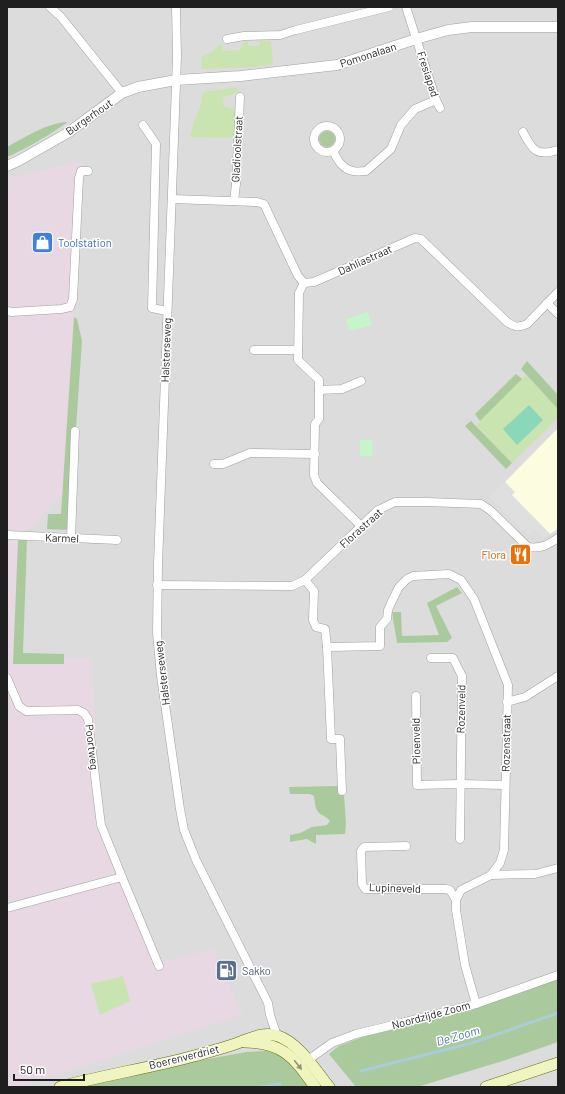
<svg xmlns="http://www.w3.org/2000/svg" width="565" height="1094" viewBox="0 0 565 1094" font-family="Barlow,sans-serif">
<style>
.residential{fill:#dcdcdc}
.industrial{fill:#e7d8e4}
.education{fill:#fcfce1}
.grass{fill:#c9e4b0}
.forest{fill:#aaca9e}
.park{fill:#c6f5cb}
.pitch{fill:#8bd7ba}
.parking{fill:#dfdfdf}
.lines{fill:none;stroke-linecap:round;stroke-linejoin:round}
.stream{stroke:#aacdd8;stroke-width:3}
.minor-casing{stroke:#a0a0a0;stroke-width:9}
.tertiary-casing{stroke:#a0a0a0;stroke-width:11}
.secondary-casing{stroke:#616c0f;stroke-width:12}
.minor{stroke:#fff;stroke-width:8}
.tertiary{stroke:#fff;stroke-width:10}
.secondary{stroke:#f0f4be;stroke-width:11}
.oneway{fill:#929476}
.labels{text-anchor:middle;stroke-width:3;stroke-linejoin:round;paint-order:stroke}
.street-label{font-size:11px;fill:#1f1f1f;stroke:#fff}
.shop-label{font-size:11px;fill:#366cbe;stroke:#fff;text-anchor:start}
.food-label{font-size:11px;fill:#c56008;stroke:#fff;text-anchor:end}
.service-label{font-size:11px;fill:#4e5e75;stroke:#fff;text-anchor:start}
.water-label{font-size:12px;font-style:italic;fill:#50769f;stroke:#fff}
</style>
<rect width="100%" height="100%" fill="#eeece6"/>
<rect class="residential" x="7" y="7" width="551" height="1080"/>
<path class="industrial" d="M83 161 64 492 24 536 21 654 91 659 103 839 160 962 213 949 243 1015 18 1087H7V178Z"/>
<path class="education" d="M558 428V529L550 534 511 495 514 492 505 482Z"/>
<g class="grass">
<path d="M247 40 248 45 259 46 260 40 271 41 273 64 256 67 202 69 201 57 209 54 222 43 223 51 240 50 244 42Z"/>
<path d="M237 87 238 92 223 97V106L237 110 234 138 190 137 193 125 200 107 202 95 205 92Z"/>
<path d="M526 375 558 409V418L512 463 476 425Z"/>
<path d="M123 976 130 1001 100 1015 91 984Z"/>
</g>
<g class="forest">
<path d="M68 122C49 135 28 148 7 157V147C26 137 46 123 68 122Z"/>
<circle cx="327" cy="139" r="8"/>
<path d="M74 317 77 319 82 341 69 530 47 529 48 514H61Z"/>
<path d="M527 361 558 395V409L521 369Z"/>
<path d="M516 374 522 379 480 421 475 414Z"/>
<path d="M471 421 512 463 506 469 465 426Z"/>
<path d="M18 540H27L23 653 64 654V664H13Z"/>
<path d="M457 587 462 593 436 606 452 638 447 642 397 643 392 612H401L402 636 439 635 427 603Z"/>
<path d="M338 786 344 794 346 824 345 834 316 835V844L307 839 290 842V835L300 833 312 827 327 825 330 821C327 817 323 816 319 813 315 809 315 802 314 796L310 794H290L289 787Z"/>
<path d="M558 978V1042L506 1060 417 1087H356L329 1054 339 1046 365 1036 474 1009Z"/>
<path d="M264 1051C267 1051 270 1051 273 1052 288 1056 300 1076 309 1087H77L154 1069 246 1052Z"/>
</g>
<g class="park">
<path d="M368 312 372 325 349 331 346 319Z"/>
<rect x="360" y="440" width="12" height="16"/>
</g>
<path class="pitch" d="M529 405 543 420 517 445 503 429Z"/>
<path class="parking" d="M505 482 515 492 512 495 550 534 544 538 535 530 529 536 489 497Z"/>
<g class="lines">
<g class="stream">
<path d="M361 1071 472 1043 558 1013"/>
<path d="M261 1087 280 1084"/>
</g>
<defs>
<g id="minor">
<path d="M50 7 61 17 122 93"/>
<path d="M176 7 177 56 175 112 158 564 157 633 161 676 180 809 184 830 196 860 268 1003 270 1015 277 1036"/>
<path d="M406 7 436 100 440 108"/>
<path d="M227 39 244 36 280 35 296 30 389 7"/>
<path d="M143 125 156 144 152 308 167 311"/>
<circle cx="327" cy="139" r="13"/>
<path d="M523 132C532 150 537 157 558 150"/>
<path d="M333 151C337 159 342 169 353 171 356 172 362 171 366 171L391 149 401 125 415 109 436 100"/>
<path d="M172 199 257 202 264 204 298 276 304 283 314 282 415 238 421 239 507 322C515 327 517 328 527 324L558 292"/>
<path d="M234 201 236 184 240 97"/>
<path d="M304 283 299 293 298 360 319 380V419L315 424 314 475 317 483 361 526"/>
<path d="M547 303 558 314"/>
<path d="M7 311 12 312 61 309 70 307 73 299 79 178 81 171H88"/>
<path d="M254 350H298"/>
<path d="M319 390 342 389 361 381"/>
<path d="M214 464H223L250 453 315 454"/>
<path d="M7 535 117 540"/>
<path d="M71 538 75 431"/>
<path d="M305 580 314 591 313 620 316 627 325 629 327 647"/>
<path d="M157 585 292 586 305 580 378 510 395 502H427L481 504 490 510 528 547C540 549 548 545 558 538"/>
<path d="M431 658H453L462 676 460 839"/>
<path d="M7 678 19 706 26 711 78 710 84 713 88 719 101 825 122 877 159 966"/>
<path d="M416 696 417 785 460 784 505 785"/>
<path d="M507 702 525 697 558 676"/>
<path d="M342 791 340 739H331L327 647 380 646V627L387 619 388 610 392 601 399 587 407 579 413 576 449 574 461 580 474 599 508 685 504 850 500 863 491 875 461 890 456 900V910L465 965 476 1004"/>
<path d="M406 846 364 847 361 851 362 884 365 889H446L450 890 456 900"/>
<path d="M491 875 535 874 558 868"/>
<path d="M7 908 122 877"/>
<path d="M308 1060 332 1043 356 1034 385 1027 476 1004 558 975"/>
</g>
<path id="tertiary" d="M7 166 20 160 69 132 122 93 138 87 176 80 241 76 337 65 416 39 448 30 472 27H558"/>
<g id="secondary">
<path d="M245 1042C285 1043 294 1058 315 1087"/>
<path d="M60 1087C104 1075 150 1068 194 1056 206 1053 219 1049 232 1045 247 1040 262 1031 278 1036 299 1043 316 1071 329 1087"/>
<path d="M486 1087 558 1063"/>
</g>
</defs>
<use href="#minor" class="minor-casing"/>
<use href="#tertiary" class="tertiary-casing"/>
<use href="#secondary" class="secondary-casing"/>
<use href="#minor" class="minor"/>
<use href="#tertiary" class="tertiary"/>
<use href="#secondary" class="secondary"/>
</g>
<defs><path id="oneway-solid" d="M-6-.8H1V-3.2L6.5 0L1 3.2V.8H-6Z"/></defs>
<use class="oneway" href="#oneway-solid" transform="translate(298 1065) rotate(51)"/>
<defs>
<symbol id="shop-square" viewBox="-11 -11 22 22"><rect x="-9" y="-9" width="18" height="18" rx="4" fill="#3f7fe0" stroke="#fff"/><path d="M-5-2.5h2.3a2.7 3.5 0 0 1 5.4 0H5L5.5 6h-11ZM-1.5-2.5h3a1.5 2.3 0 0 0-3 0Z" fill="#fff"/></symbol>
<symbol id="restaurant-square" viewBox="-11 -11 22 22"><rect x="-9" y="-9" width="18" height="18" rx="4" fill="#e8710a" stroke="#fff"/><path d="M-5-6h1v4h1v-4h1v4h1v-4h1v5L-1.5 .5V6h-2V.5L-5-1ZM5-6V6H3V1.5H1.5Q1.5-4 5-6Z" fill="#fff"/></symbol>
<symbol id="fuel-square" viewBox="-11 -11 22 22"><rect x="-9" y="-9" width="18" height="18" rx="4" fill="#5c6f8a" stroke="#fff"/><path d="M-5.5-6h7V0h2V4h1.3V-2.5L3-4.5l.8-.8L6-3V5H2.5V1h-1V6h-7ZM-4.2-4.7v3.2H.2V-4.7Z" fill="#fff"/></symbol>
</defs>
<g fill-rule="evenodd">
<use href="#shop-square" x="30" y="230" width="25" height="25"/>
<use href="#restaurant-square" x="508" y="542" width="25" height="25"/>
<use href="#fuel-square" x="214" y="958" width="25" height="25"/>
</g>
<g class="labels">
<g class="street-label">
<text transform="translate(368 55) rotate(-18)" y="4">Pomonalaan</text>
<text transform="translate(428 74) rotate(72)" y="4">Fresiapad</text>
<text transform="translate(89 117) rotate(-35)" y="4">Burgerhout</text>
<text transform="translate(237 149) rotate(-87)" y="4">Gladioolstraat</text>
<text transform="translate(365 260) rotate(-24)" y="4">Dahliastraat</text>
<text transform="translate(166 350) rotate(-88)" y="4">Halsterseweg</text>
<text transform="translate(361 528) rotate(-42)" y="4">Florastraat</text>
<text transform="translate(62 538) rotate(2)" y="4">Karmel</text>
<text transform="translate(162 673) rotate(-97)" y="4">Halsterseweg</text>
<text transform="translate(461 709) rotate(-89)" y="4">Rozenveld</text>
<text transform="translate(416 741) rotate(-91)" y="4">Pioenveld</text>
<text transform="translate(506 743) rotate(-89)" y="4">Rozenstraat</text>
<text transform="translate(92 747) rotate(83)" y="4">Poortweg</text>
<text transform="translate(395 888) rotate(2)" y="4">Lupineveld</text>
<text transform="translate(431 1015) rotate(-15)" y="4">Noordzijde Zoom</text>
<text transform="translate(184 1057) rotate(-14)" y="4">Boerenverdriet</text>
</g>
<g class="shop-label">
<text x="58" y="247">Toolstation</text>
</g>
<g class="food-label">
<text x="506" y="559">Flora</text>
</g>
<g class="service-label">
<text x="242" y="975">Sakko</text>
</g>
<g class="water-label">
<text transform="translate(458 1036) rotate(-16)" y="4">De Zoom</text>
</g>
</g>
<rect width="565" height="1094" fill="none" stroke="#1f1f1f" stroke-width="16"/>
<path d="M14 1074v6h70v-6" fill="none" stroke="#1f1f1f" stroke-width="2"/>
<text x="20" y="1074" font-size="12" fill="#1f1f1f" stroke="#ffffff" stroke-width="3" paint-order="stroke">50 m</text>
</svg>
